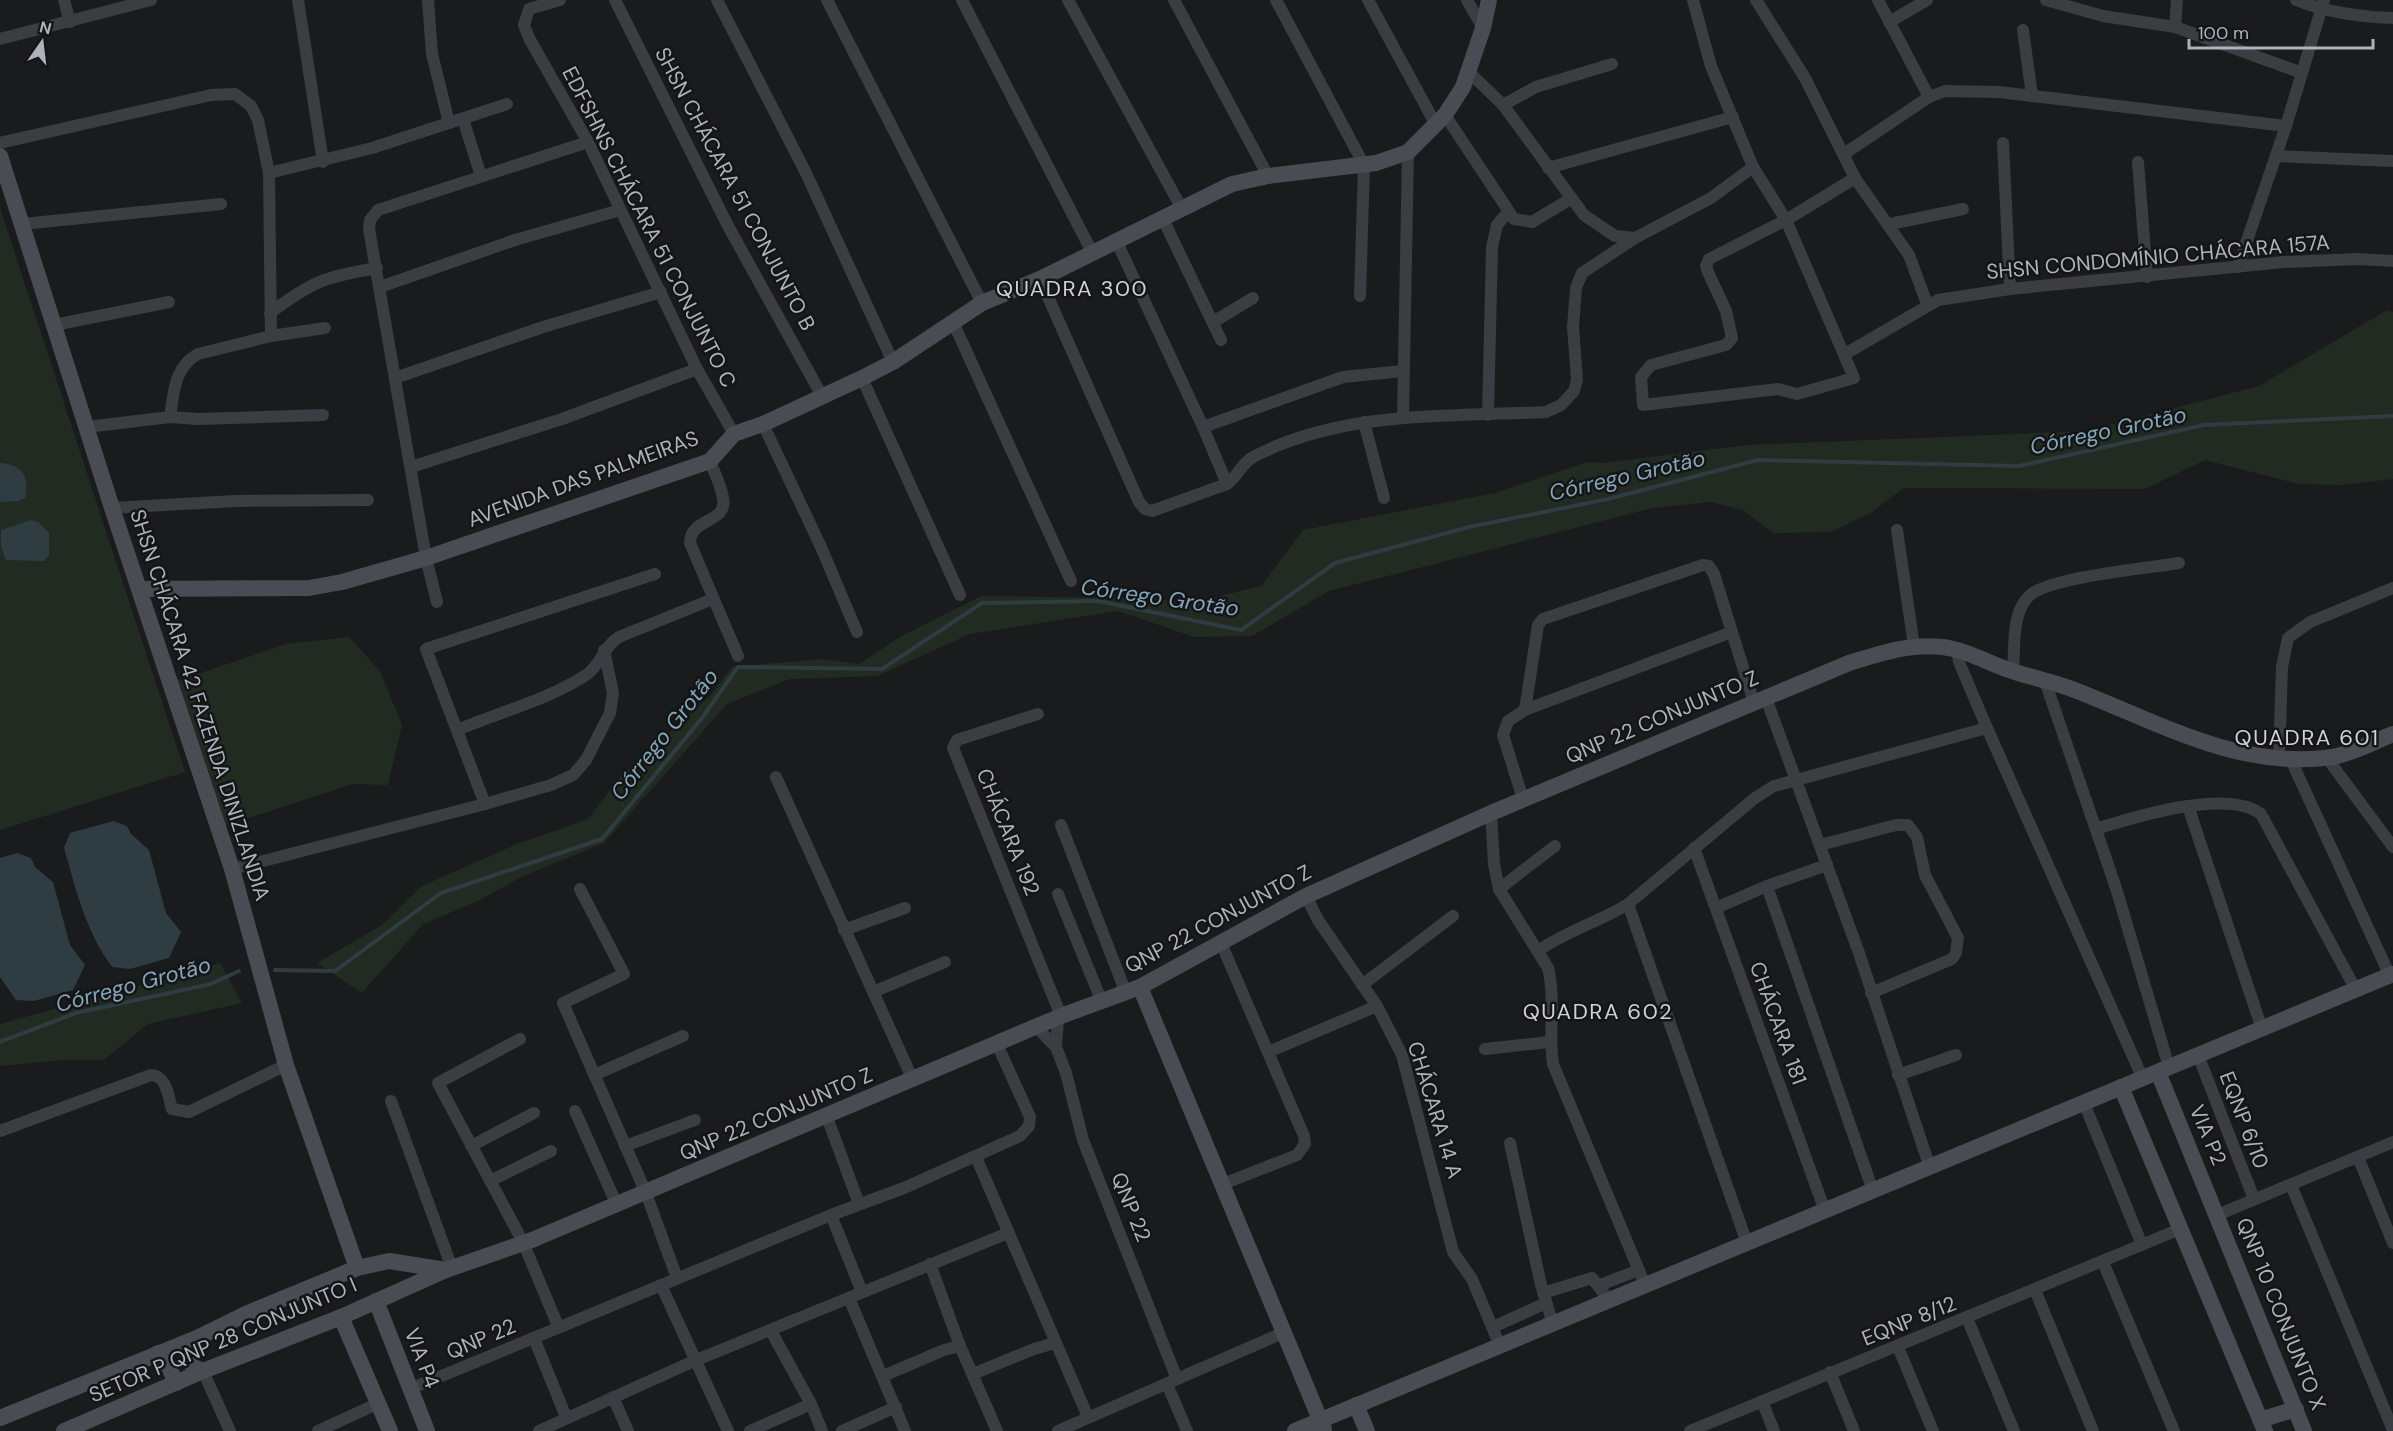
<svg xmlns="http://www.w3.org/2000/svg" width="2393" height="1431" viewBox="0 0 2393 1431" font-family="'DM Sans',sans-serif">
<style>
.green{fill:#222b22}
.water{fill:#2f3c42}
.lines{fill:none;stroke-linecap:round;stroke-linejoin:round}
.stream{stroke:#2f3c42;stroke-width:4}
.street{stroke:#3b3d42;stroke-width:12}
.secondary{stroke:#494c52;stroke-width:16}
.labels{text-anchor:middle;stroke-width:5;stroke-linejoin:round;paint-order:stroke}
.street-label{font-size:21px;fill:#acb3bd;stroke:#151518}
.neighbourhood-label{font-size:22px;letter-spacing:1.5px;fill:#ced2d8;stroke:#151518}
.water-label{font-size:22px;font-style:italic;fill:#83a6b8;stroke:#151518}
</style>
<rect width="100%" height="100%" fill="#1a1b1d"/>
<g class="green">
<path d="M0 208 185 772 0 830Z"/>
<path d="M2387 310 2393 312V479L2341 485 2299 484 2205 460 2145 489 1904 488 1872 512 1831 532 1773 533 1743 510 1711 502 1653 508 1329 591 1252 636 1194 637 1118 611 970 634 877 676 790 679 727 704 604 843 523 876 476 902 423 924 362 993 317 963 382 925 422 886 517 844 588 819 620 777 711 695 732 667 822 659 859 664 900 637 981 596 1147 598 1192 603 1261 586 1303 530 1494 493 1588 462 1602 463 1747 445 2087 431 2259 386Z"/>
<path d="M349 637 380 671 402 725 388 785 353 784 224 826 177 681 286 644Z"/>
<path d="M220 963 242 1003 148 1024 104 1060H63L0 1066V1024Z"/>
</g>
<g class="water">
<path d="M0 463C22 464 30 477 25 498L19 501 0 502Z"/>
<path d="M31 520 38 522 49 533V555L44 561 6 560 1 546V530Z"/>
<path d="M113 821 127 826 131 834 149 850 166 913 181 932 169 958 130 969 112 967C86 932 76 890 64 848L70 833Z"/>
<path d="M17 853 31 858 35 867 53 882 70 945 85 965 73 990 34 1001 16 1000 0 977V858Z"/>
</g>
<g class="lines">
<g class="stream">
<path d="M275 970 335 971 441 893 602 839 702 718 738 667 882 669 982 603 1098 601 1241 630 1335 563 1469 527 1608 499 1758 460 2019 466 2204 425 2393 416"/>
<path d="M0 1042 76 1013 211 984 239 971"/>
</g>
<g class="street">
<path d="M64 0 70 22"/>
<path d="M298 0 323 162"/>
<path d="M428 0 432 54 449 123"/>
<path d="M560 0 529 9 524 25 529 38 588 142 697 369 734 434"/>
<path d="M615 0 727 224 822 396"/>
<path d="M717 0 806 173 893 362"/>
<path d="M827 0 982 303"/>
<path d="M962 0 1092 252"/>
<path d="M1068 0 1182 209"/>
<path d="M1174 0 1268 176"/>
<path d="M1276 0 1364 165 1360 296"/>
<path d="M1368 0 1436 125"/>
<path d="M1467 0 1483 28"/>
<path d="M1693 0 1711 66 1753 167 1786 220 1854 378 1797 394 1778 389 1643 405 1641 377 1651 365 1726 345 1732 338 1726 311 1708 272 1706 266 1709 259 1786 220 1855 178"/>
<path d="M1756 0 1805 78 1855 178 1909 255 1927 304"/>
<path d="M1878 0 1929 97"/>
<path d="M2046 0 2103 16 2175 27 2302 73"/>
<path d="M2296 0C2328 13 2359 17 2393 18"/>
<path d="M1889 22 1927 0"/>
<path d="M2175 27 2177 0"/>
<path d="M2023 30 2032 96"/>
<path d="M0 39 151 0"/>
<path d="M1469 72 1503 105 1584 215 1615 236 1635 238"/>
<path d="M1503 105 1536 87 1612 64"/>
<path d="M1445 115 1514 219 1532 222 1572 198"/>
<path d="M463 119 481 176"/>
<path d="M0 143 211 95 235 94 251 106 258 120 269 173 271 336"/>
<path d="M2003 143 2010 289"/>
<path d="M1844 154 1929 97 1945 91 1999 92 2286 126"/>
<path d="M2276 156 2393 161"/>
<path d="M2138 162 2147 277"/>
<path d="M1548 168 1733 117"/>
<path d="M269 173 372 148 507 104"/>
<path d="M1163 219 1221 340"/>
<path d="M22 224 221 204"/>
<path d="M1890 224 1963 209"/>
<path d="M1116 240 1203 427 1227 484"/>
<path d="M2238 267 2286 126 2324 0"/>
<path d="M1040 279 1139 502 1145 509 1152 511 1227 484C1238 476 1242 462 1255 456 1344 410 1450 417 1546 412L1561 405 1574 391 1577 380 1573 327 1576 288 1582 273 1635 238 1711 198 1753 167"/>
<path d="M380 287 515 240 620 210"/>
<path d="M270 313C313 281 324 277 377 268"/>
<path d="M953 322 1071 581"/>
<path d="M1213 322 1253 298"/>
<path d="M54 325 169 302"/>
<path d="M1845 354 1938 300 2010 289 2284 262 2358 259 2393 261"/>
<path d="M395 378 543 327 661 292"/>
<path d="M862 378 960 595"/>
<path d="M1488 415 1492 247 1497 225 1508 212"/>
<path d="M170 417C174 392 174 367 198 354L271 336 325 328"/>
<path d="M1403 417 1408 152"/>
<path d="M1364 422 1384 498"/>
<path d="M763 424 821 547 857 632"/>
<path d="M87 427 170 417 198 419 323 415"/>
<path d="M1203 427 1343 377 1403 371"/>
<path d="M710 461C714 472 721 485 723 498 728 524 690 517 690 543L738 656"/>
<path d="M411 467 562 419 697 369"/>
<path d="M112 508 235 501 368 500"/>
<path d="M1897 530 1914 646"/>
<path d="M437 602 426 558 369 229 370 220 378 210 588 142"/>
<path d="M1957 650 1959 662 1987 728 2143 1079"/>
<path d="M2013 672C2015 649 2011 613 2029 596 2049 577 2149 568 2179 563"/>
<path d="M2045 681 2116 888 2169 1067"/>
<path d="M1766 698 1859 953 1930 1168"/>
<path d="M1525 710 1538 625 1543 619 1703 565 1709 566 1714 574 1754 703"/>
<path d="M1038 714 957 740 953 748 1061 1016"/>
<path d="M457 730C497 713 550 699 586 675 601 665 603 647 619 637L713 599"/>
<path d="M2327 758 2393 847"/>
<path d="M2279 760 2282 667 2288 638 2310 622 2393 588"/>
<path d="M2291 760 2390 976"/>
<path d="M776 777 913 1080"/>
<path d="M1523 799 1503 735 1508 721 1525 710 1732 632"/>
<path d="M485 804 426 649 655 574"/>
<path d="M2188 806 2262 1029"/>
<path d="M1491 813 1494 864 1499 889 1548 968C1556 1000 1548 1032 1553 1064L1645 1285"/>
<path d="M1061 825 1126 993"/>
<path d="M2096 829C2134 817 2227 788 2261 814L2356 990"/>
<path d="M1820 845 1896 825H1908L1917 837 1925 875 1958 938 1956 953 1952 959 1871 993"/>
<path d="M1694 848 1825 1211"/>
<path d="M232 869 485 804 551 785 573 775 586 760 610 713 613 693 604 650"/>
<path d="M1767 886 1873 1191"/>
<path d="M580 889 624 974 563 1003 646 1193 677 1278"/>
<path d="M1499 889 1555 846"/>
<path d="M1058 894 1102 1002"/>
<path d="M1306 896 1318 920 1377 1006 1402 1055 1453 1252 1472 1279 1500 1346"/>
<path d="M1628 904 1747 1243"/>
<path d="M1716 908 1767 886 1827 865"/>
<path d="M844 930 905 908"/>
<path d="M1221 943 1304 1136 1305 1144 1297 1155 1223 1184"/>
<path d="M1538 951C1566 931 1599 922 1628 904L1755 798 1774 786 1987 728"/>
<path d="M1362 985 1453 916"/>
<path d="M873 992 945 962"/>
<path d="M1036 1027 1056 1047 1066 1073 1083 1140 1177 1379"/>
<path d="M520 1039 438 1083 523 1242 558 1326"/>
<path d="M1056 1047 1058 1018"/>
<path d="M1485 1049 1550 1042"/>
<path d="M1268 1052 1377 1006"/>
<path d="M2198 1055 2254 1199"/>
<path d="M594 1075 683 1036"/>
<path d="M1898 1075 1956 1055"/>
<path d="M391 1101 452 1268"/>
<path d="M2084 1103 2142 1245"/>
<path d="M575 1111 617 1205"/>
<path d="M827 1117 859 1204"/>
<path d="M0 1131 151 1075C167 1076 168 1096 172 1109L189 1112 286 1065"/>
<path d="M1510 1143 1541 1285 1553 1324"/>
<path d="M471 1146 534 1113"/>
<path d="M625 1146 695 1120"/>
<path d="M976 1157 1088 1417"/>
<path d="M2358 1157 2393 1243"/>
<path d="M490 1181 551 1151"/>
<path d="M2291 1185 2393 1430"/>
<path d="M831 1215 862 1292"/>
<path d="M2217 1215 2393 1142"/>
<path d="M2103 1262 2174 1431"/>
<path d="M930 1264 960 1346 997 1431"/>
<path d="M661 1285 728 1431"/>
<path d="M1600 1285 1639 1270"/>
<path d="M2035 1290 2093 1431"/>
<path d="M1543 1293 1592 1278 1609 1300"/>
<path d="M849 1298 905 1431"/>
<path d="M1967 1318 2014 1431"/>
<path d="M1493 1327 1546 1303"/>
<path d="M771 1331 811 1404 822 1431"/>
<path d="M534 1338 566 1417"/>
<path d="M1898 1347 1933 1431"/>
<path d="M203 1371 230 1431"/>
<path d="M1830 1372 1854 1431"/>
<path d="M973 1374 1034 1349 1055 1343"/>
<path d="M883 1376 944 1350 960 1346"/>
<path d="M1167 1384 1187 1431"/>
<path d="M410 1389 831 1215 904 1188 1020 1136 1029 1126 1030 1117 997 1044"/>
<path d="M613 1397 628 1431"/>
<path d="M1762 1401 1774 1431"/>
<path d="M318 1431 379 1403"/>
<path d="M539 1431 694 1361 1008 1233"/>
<path d="M750 1431 811 1404"/>
<path d="M842 1431 896 1407"/>
<path d="M1058 1431 1285 1332"/>
<path d="M1690 1431 2180 1229"/>
</g>
<g class="secondary">
<path d="M0 156 112 508 232 869 286 1065 357 1268"/>
<path d="M141 589 309 588 342 582 426 558 710 461 734 434 763 424 862 378 893 362 982 303 1040 279 1232 184 1268 176 1376 163 1408 152 1445 115 1463 87 1483 28 1489 0"/>
<path d="M1140 987 1324 1429"/>
<path d="M2158 1072 2304 1431"/>
<path d="M2121 1087 2265 1431"/>
<path d="M376 1301 427 1431"/>
<path d="M341 1317 390 1431"/>
<path d="M197 1338 188 1349C187 1361 192 1368 203 1371"/>
<path d="M158 1353 169 1367 176 1383"/>
<path d="M1356 1405 1367 1431"/>
<path d="M0 1418 197 1338 248 1313 357 1268 389 1261 446 1270"/>
<path d="M2260 1420 2296 1409"/>
<path d="M64 1431 203 1371 341 1317 446 1270 532 1240 1061 1016 1140 987 1306 896 1491 813 1849 663C1879 654 1910 643 1942 647 1968 650 1991 665 2015 672 2034 678 2054 682 2072 689 2153 720 2235 768 2324 758 2348 756 2371 743 2393 734"/>
<path d="M1295 1431 2393 974"/>
</g>
</g>
<g class="labels">
<g class="street-label">
<text transform="translate(735 189) rotate(62)" y="7">SHSN CHÁCARA 51 CONJUNTO B</text>
<text transform="translate(649 227) rotate(63)" y="7">EDFSHNS CHÁCARA 51 CONJUNTO C</text>
<text transform="translate(2158 257) rotate(-5)" y="7">SHSN CONDOMÍNIO CHÁCARA 157A</text>
<text transform="translate(583 479) rotate(-20)" y="7">AVENIDA DAS PALMEIRAS</text>
<text transform="translate(200 705) rotate(72)" y="7">SHSN CHÁCARA 42 FAZENDA DINIZLANDIA</text>
<text transform="translate(1662 717) rotate(-23)" y="7">QNP 22 CONJUNTO Z</text>
<text transform="translate(1008 832) rotate(68)" y="7">CHÁCARA 192</text>
<text transform="translate(1218 919) rotate(-28)" y="7">QNP 22 CONJUNTO Z</text>
<text transform="translate(1778 1023) rotate(70)" y="7">CHÁCARA 181</text>
<text transform="translate(1435 1110) rotate(73)" y="7">CHÁCARA 14 A</text>
<text transform="translate(776 1114) rotate(-23)" y="7">QNP 22 CONJUNTO Z</text>
<text transform="translate(2244 1120) rotate(69)" y="7">EQNP 6/10</text>
<text transform="translate(2208 1135) rotate(67)" y="7">VIA P2</text>
<text transform="translate(1131 1207) rotate(68)" y="7">QNP 22</text>
<text transform="translate(2281 1314) rotate(68)" y="7">QNP 10 CONJUNTO X</text>
<text transform="translate(1909 1321) rotate(-22)" y="7">EQNP 8/12</text>
<text transform="translate(481 1339) rotate(-23)" y="7">QNP 22</text>
<text transform="translate(223 1340) rotate(-23)" y="7">SETOR P QNP 28 CONJUNTO I</text>
<text transform="translate(422 1358) rotate(69)" y="7">VIA P4</text>
</g>
<g class="neighbourhood-label">
<text x="1072" y="296">QUADRA 300</text>
<text x="2307" y="745">QUADRA 601</text>
<text x="1598" y="1019">QUADRA 602</text>
</g>
<g class="water-label">
<text transform="translate(2108 430) rotate(-12)" y="8">Córrego Grotão</text>
<text transform="translate(1627 475) rotate(-13)" y="8">Córrego Grotão</text>
<text transform="translate(1160 597) rotate(8)" y="8">Córrego Grotão</text>
<text transform="translate(664 734) rotate(-52)" y="8">Córrego Grotão</text>
<text transform="translate(133 984) rotate(-15)" y="8">Córrego Grotão</text>
</g>
</g>
<g transform="translate(42 42) rotate(14)" stroke="#151518" stroke-width="4.5" paint-order="stroke">
<path d="M0-4.5L10 22L0 15L-10 22Z" fill="#acb3bd"/>
<text y="-9" font-size="16" font-weight="bold" text-anchor="middle" fill="#acb3bd">N</text>
</g>
<path d="M2189 39v9h184v-9" fill="none" stroke="#acb3bd" stroke-width="3"/>
<text x="2198" y="39" font-size="18" fill="#acb3bd" stroke="#151518" stroke-width="4.5" paint-order="stroke">100 m</text>
</svg>
